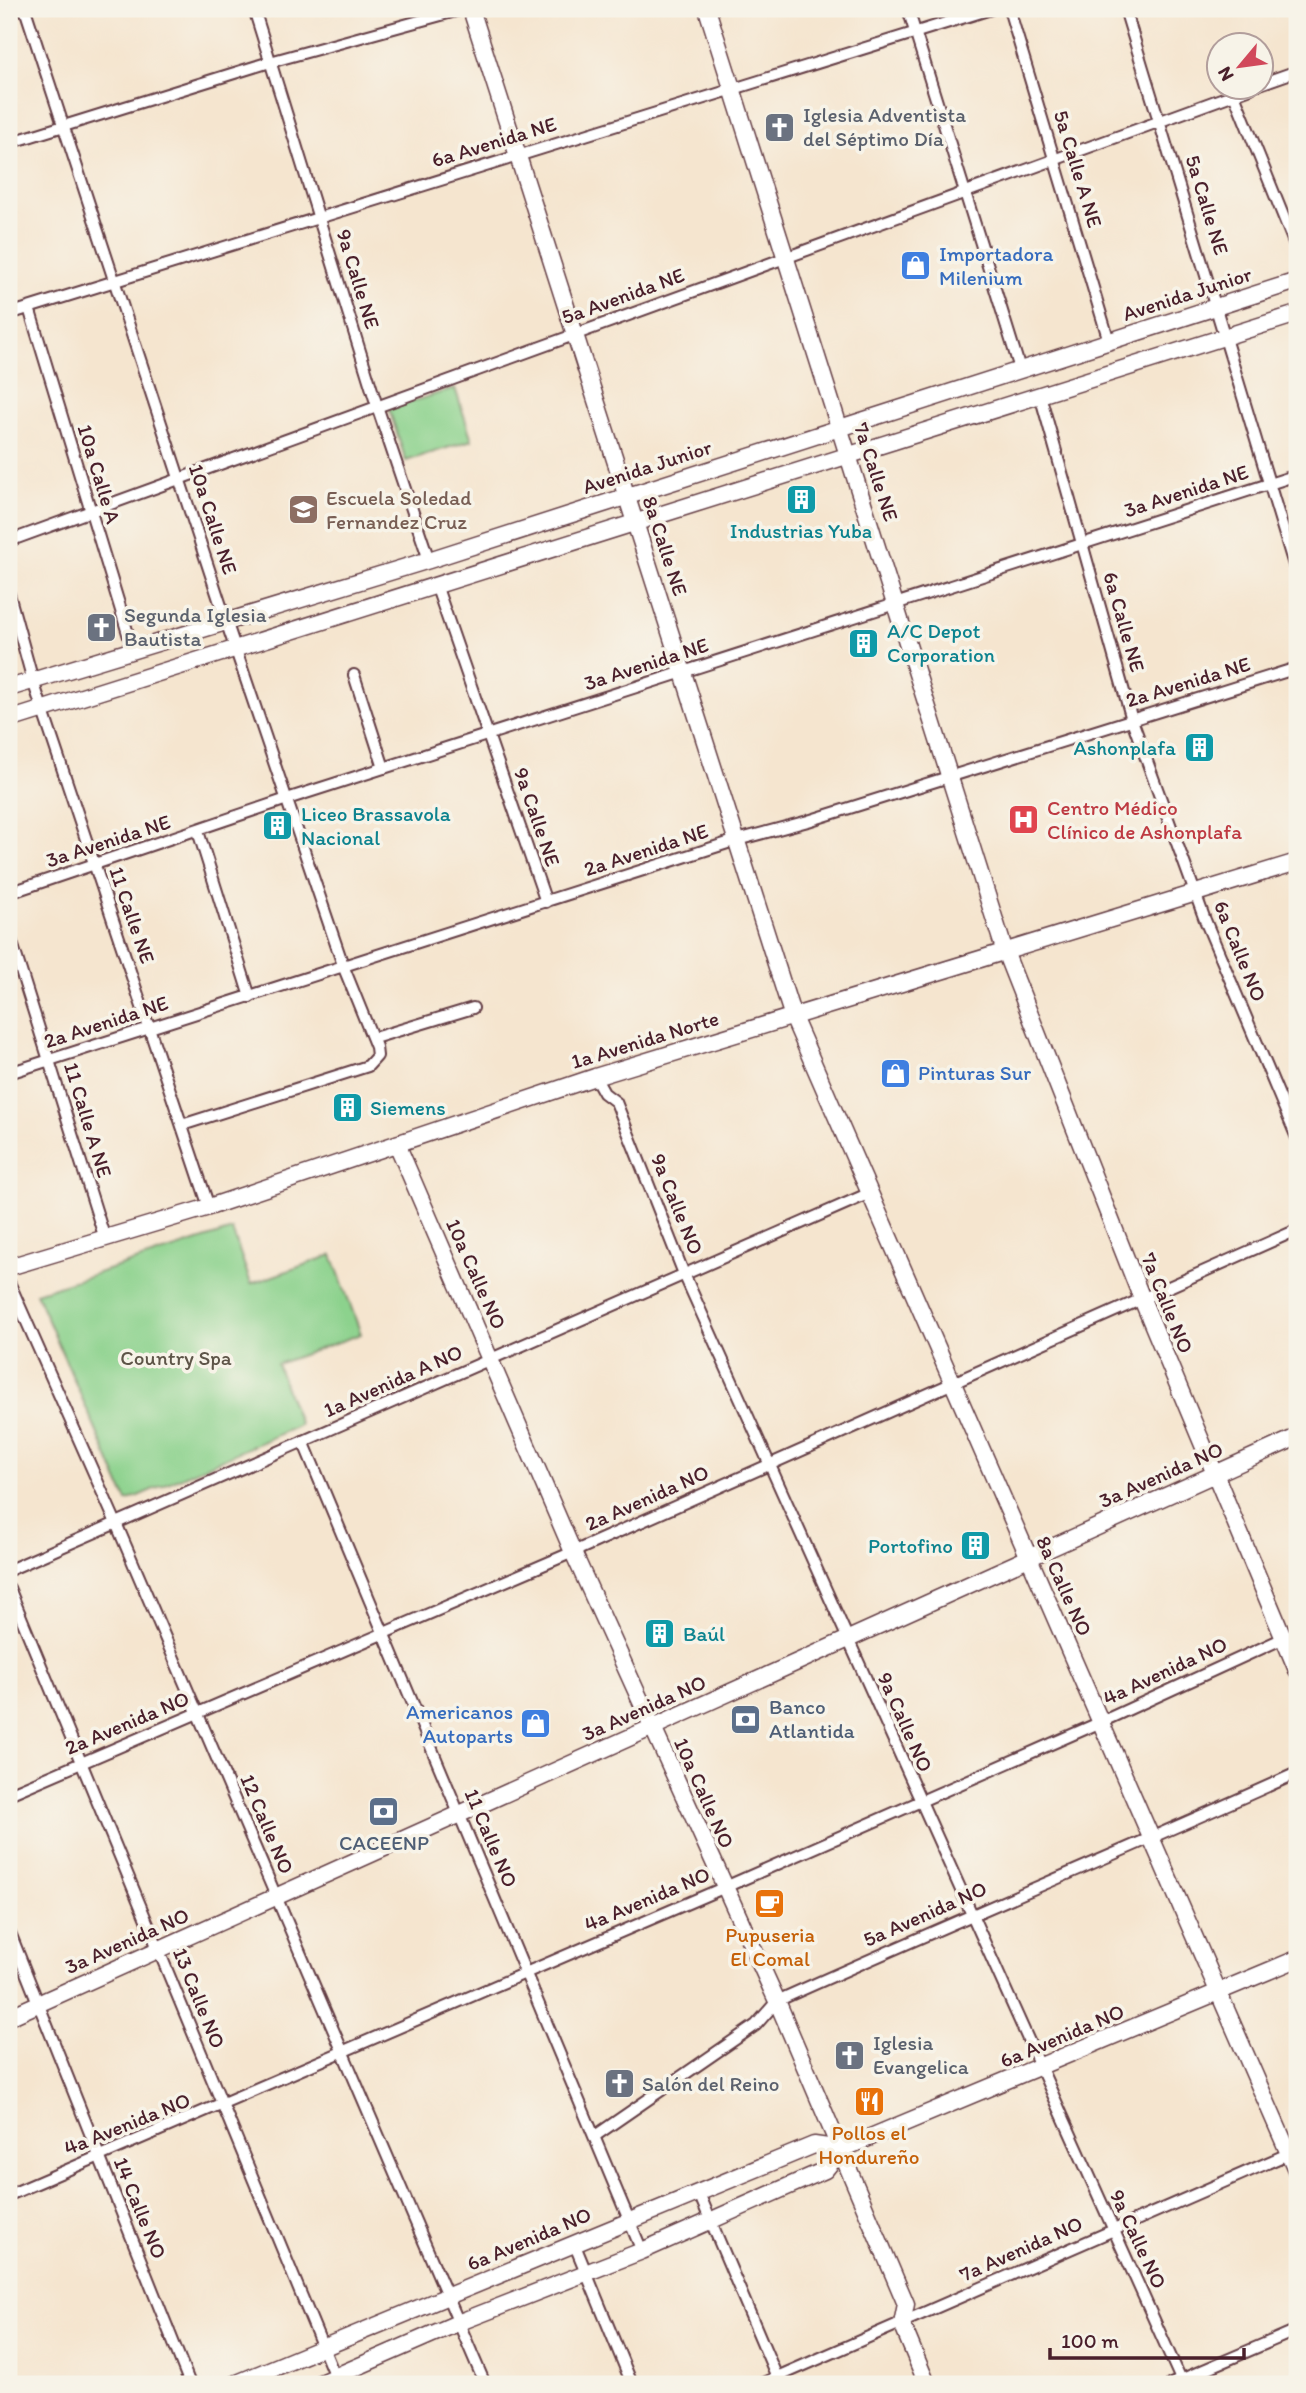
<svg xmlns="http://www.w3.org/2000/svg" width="1306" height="2393" viewBox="0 0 1306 2393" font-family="Itim,sans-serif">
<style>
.green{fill:#8cd28d;stroke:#6b785c;stroke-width:2}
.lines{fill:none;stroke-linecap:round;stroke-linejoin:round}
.street-casing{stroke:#643d44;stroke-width:14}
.secondary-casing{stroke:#643d44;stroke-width:19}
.street{stroke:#fff;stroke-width:10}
.secondary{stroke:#fff;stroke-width:16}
.labels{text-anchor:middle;stroke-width:7;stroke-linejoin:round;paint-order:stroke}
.worship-label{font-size:21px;fill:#5b616d;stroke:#f7f3e8;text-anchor:start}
.street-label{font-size:21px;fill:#4a1f2b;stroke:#f7f3e8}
.shop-label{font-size:21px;fill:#366cbe;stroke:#f7f3e8;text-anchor:start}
.education-label{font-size:21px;fill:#785e54;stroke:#f7f3e8;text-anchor:start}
.culture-label{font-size:21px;fill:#0d838f;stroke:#f7f3e8;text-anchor:start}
.health-label{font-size:21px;fill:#be3a42;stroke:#f7f3e8;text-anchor:start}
.park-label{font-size:21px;fill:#5e5548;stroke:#f7f3e8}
.service-label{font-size:21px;fill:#4e5e75;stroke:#f7f3e8;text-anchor:start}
.food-label{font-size:21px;fill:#c56008;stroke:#f7f3e8}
</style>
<rect width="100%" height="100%" fill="#f7f3e8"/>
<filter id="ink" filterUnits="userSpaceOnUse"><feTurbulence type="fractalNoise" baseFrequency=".0143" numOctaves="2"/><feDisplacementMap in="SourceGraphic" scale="14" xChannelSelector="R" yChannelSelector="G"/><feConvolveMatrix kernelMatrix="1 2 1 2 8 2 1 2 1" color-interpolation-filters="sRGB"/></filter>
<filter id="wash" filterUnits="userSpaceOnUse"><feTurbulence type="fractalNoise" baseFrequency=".00686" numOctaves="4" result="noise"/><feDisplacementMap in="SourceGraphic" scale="28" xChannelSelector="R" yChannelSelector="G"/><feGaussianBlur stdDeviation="1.57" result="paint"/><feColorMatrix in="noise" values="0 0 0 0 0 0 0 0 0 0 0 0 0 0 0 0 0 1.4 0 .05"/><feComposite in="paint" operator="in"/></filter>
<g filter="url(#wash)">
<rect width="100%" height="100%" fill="#f5e5cf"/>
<g class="green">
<path d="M455 388 472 440 406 461 389 409Z"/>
<path d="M232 1230 251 1284 332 1255 361 1334 277 1364 300 1425 127 1501 36 1293Z"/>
</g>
</g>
<g filter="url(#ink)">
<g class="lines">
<defs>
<g id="street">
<path d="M25 9 226 621 344 968 376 1047 377 1056 368 1066 182 1125"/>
<path d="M254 9 377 406 429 560"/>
<path d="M908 9 1020 369"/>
<path d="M1009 9 1109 341"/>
<path d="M1125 9 1297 575"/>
<path d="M1260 84 1297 71"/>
<path d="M1234 94 1297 250"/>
<path d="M9 143 270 62 463 9"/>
<path d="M29 308 133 650"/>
<path d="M9 314 991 9"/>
<path d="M1040 395 1132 720 1205 920 1297 1138"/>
<path d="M9 541 1251 88"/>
<path d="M436 585 546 902"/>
<path d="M9 594 33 681 209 1207"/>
<path d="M354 675 384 768"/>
<path d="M198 831 250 997"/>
<path d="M9 893 287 799 1297 475"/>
<path d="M9 933 105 1239"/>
<path d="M374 1038 473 1008"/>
<path d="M9 1073 737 840 808 821 1297 668"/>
<path d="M595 1077 604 1093 616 1102 684 1274 1183 2384"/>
<path d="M9 1282 116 1523 485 2384"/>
<path d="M303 1441 642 2251"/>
<path d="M9 1570 870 1193"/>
<path d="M9 1588 338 2384"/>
<path d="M9 1794 573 1552 1297 1230"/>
<path d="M9 1930 190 2384"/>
<path d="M595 2136 756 2025 777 2001C950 1923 1125 1851 1297 1773"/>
<path d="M698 2191 779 2382"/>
<path d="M9 2195 723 1888 1101 1722 1297 1632"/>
<path d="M574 2243 632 2384"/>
<path d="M761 2384 1297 2150"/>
<path d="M1171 2384 1297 2330"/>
</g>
<g id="secondary">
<path d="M471 9 793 1017 1297 2172"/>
<path d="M707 9 1004 949 1142 1299 1297 1670"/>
<path d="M9 688 429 560 1297 281"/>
<path d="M9 720 1297 314"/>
<path d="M397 1144 573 1552 777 2001 906 2304 902 2324 927 2384"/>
<path d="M9 1267 209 1207 595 1077 1297 862"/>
<path d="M9 2017 1297 1437"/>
<path d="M235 2384 814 2145 842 2149"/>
<path d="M318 2384 460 2322 642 2251 825 2170 842 2149 1297 1959"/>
</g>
</defs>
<use href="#street" class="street-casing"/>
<use href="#secondary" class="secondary-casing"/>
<use href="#street" class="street"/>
<use href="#secondary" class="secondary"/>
</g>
</g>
<defs>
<symbol id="church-square" viewBox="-11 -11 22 22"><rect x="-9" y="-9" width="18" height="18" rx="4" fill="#6b7280" stroke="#f7f3e8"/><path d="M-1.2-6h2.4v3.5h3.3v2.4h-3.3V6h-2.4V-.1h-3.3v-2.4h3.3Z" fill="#fff"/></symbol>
<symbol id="shop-square" viewBox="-11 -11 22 22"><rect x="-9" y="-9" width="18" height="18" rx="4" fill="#3f7fe0" stroke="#f7f3e8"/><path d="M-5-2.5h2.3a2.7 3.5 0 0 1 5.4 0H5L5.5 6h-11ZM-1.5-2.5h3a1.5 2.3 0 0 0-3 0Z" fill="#fff"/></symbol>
<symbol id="building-square" viewBox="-11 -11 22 22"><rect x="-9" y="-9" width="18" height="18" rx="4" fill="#0f9aa8" stroke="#f7f3e8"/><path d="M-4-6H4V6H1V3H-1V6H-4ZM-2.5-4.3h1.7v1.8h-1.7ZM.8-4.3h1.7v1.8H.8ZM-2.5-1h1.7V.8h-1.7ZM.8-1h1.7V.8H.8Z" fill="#fff"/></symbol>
<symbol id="school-square" viewBox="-11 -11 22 22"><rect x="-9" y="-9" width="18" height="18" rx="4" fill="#8d6e63" stroke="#f7f3e8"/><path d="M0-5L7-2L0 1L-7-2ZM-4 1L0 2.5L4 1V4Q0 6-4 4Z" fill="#fff"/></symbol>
<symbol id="hospital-square" viewBox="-11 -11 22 22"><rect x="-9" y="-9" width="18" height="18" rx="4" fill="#e0444e" stroke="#f7f3e8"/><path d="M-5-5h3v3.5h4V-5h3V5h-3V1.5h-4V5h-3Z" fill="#fff"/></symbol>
<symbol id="bank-square" viewBox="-11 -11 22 22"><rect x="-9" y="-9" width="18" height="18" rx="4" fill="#5c6f8a" stroke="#f7f3e8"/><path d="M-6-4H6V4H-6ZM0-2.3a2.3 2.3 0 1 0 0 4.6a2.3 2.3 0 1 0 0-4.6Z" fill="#fff"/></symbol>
<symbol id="cafe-square" viewBox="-11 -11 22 22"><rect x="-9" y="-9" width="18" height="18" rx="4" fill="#e8710a" stroke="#f7f3e8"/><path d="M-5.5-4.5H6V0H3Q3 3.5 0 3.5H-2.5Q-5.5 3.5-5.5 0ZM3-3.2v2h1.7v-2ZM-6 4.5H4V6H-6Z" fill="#fff"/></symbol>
<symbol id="restaurant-square" viewBox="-11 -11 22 22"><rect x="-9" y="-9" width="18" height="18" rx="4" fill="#e8710a" stroke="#f7f3e8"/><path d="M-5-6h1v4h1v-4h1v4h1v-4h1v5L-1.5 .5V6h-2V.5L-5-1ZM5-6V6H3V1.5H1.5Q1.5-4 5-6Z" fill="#fff"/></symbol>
</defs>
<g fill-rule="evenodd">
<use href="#church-square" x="762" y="110" width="35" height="35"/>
<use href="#shop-square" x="898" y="248" width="35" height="35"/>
<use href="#building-square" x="784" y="482" width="35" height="35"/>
<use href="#school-square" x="286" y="492" width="35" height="35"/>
<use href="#church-square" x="84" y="610" width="35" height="35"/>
<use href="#building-square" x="846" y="626" width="35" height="35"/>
<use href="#building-square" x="1182" y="730" width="35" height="35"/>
<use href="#hospital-square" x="1006" y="802" width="35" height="35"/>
<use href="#building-square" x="260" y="808" width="35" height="35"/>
<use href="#shop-square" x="878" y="1056" width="35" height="35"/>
<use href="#building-square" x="330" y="1090" width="35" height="35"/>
<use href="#building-square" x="958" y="1528" width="35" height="35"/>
<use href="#building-square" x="642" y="1616" width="35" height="35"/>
<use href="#bank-square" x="728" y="1702" width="35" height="35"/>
<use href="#shop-square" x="518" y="1706" width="35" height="35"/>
<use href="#bank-square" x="366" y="1794" width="35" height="35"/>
<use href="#cafe-square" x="752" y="1886" width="35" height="35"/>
<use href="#church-square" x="832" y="2038" width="35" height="35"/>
<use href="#church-square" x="602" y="2066" width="35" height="35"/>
<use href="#restaurant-square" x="852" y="2084" width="35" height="35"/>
</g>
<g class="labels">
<g class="worship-label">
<text x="803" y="122">Iglesia Adventista<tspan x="803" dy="24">del Séptimo Día</tspan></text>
<text x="124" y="622">Segunda Iglesia<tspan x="124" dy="24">Bautista</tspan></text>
<text x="873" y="2050">Iglesia<tspan x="873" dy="24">Evangelica</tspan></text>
<text x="642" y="2091">Salón del Reino</text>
</g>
<g class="street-label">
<text transform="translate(494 142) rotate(-17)" y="7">6a Avenida NE</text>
<text transform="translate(1078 169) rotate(73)" y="7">5a Calle A NE</text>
<text transform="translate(1207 205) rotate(73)" y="7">5a Calle NE</text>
<text transform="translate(358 279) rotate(73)" y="7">9a Calle NE</text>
<text transform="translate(1187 294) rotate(-18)" y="7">Avenida Junior</text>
<text transform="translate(623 296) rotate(-20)" y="7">5a Avenida NE</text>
<text transform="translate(647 467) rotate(-18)" y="7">Avenida Junior</text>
<text transform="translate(876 472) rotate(72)" y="7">7a Calle NE</text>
<text transform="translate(99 474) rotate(73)" y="7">10a Calle A</text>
<text transform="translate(1186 491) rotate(-18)" y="7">3a Avenida NE</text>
<text transform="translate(213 519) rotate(72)" y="7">10a Calle NE</text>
<text transform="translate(665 546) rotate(72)" y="7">8a Calle NE</text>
<text transform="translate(1124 622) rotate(74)" y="7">6a Calle NE</text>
<text transform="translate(646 664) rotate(-18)" y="7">3a Avenida NE</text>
<text transform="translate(1188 682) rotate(-17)" y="7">2a Avenida NE</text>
<text transform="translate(537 817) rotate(71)" y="7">9a Calle NE</text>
<text transform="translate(108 841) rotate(-18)" y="7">3a Avenida NE</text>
<text transform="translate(646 850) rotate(-18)" y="7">2a Avenida NE</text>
<text transform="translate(132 915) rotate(71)" y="7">11 Calle NE</text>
<text transform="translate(1240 951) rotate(68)" y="7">6a Calle NO</text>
<text transform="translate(106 1022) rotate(-18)" y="7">2a Avenida NE</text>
<text transform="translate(645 1040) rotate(-17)" y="7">1a Avenida Norte</text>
<text transform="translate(88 1120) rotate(73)" y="7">11 Calle A NE</text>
<text transform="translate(677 1204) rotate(68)" y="7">9a Calle NO</text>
<text transform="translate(476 1274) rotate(66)" y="7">10a Calle NO</text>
<text transform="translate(1167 1303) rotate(68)" y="7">7a Calle NO</text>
<text transform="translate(393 1381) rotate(-24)" y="7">1a Avenida A NO</text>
<text transform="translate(1161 1475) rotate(-24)" y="7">3a Avenida NO</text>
<text transform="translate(647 1498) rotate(-24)" y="7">2a Avenida NO</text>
<text transform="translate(1064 1586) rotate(66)" y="7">8a Calle NO</text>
<text transform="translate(1165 1671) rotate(-25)" y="7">4a Avenida NO</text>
<text transform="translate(644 1708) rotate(-24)" y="7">3a Avenida NO</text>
<text transform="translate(905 1722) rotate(66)" y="7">9a Calle NO</text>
<text transform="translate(127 1723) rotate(-23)" y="7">2a Avenida NO</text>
<text transform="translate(704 1793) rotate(66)" y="7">10a Calle NO</text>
<text transform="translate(267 1824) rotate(67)" y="7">12 Calle NO</text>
<text transform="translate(491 1838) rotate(67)" y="7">11 Calle NO</text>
<text transform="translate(647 1899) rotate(-23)" y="7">4a Avenida NO</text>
<text transform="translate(925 1914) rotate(-24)" y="7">5a Avenida NO</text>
<text transform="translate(127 1941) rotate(-24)" y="7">3a Avenida NO</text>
<text transform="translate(199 1998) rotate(68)" y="7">13 Calle NO</text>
<text transform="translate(1062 2036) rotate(-23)" y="7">6a Avenida NO</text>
<text transform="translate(127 2124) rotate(-22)" y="7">4a Avenida NO</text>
<text transform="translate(140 2208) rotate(68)" y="7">14 Calle NO</text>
<text transform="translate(529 2239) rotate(-23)" y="7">6a Avenida NO</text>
<text transform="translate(1138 2239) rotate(65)" y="7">9a Calle NO</text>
<text transform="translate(1021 2249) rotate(-24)" y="7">7a Avenida NO</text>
</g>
<g class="shop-label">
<text x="939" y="261">Importadora<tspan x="939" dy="24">Milenium</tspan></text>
<text x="918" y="1080">Pinturas Sur</text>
<text x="513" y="1719" text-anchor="end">Americanos<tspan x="513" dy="24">Autoparts</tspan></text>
</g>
<g class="education-label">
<text x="326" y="505">Escuela Soledad<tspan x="326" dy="24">Fernandez Cruz</tspan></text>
</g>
<g class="culture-label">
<text x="801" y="538" text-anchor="middle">Industrias Yuba</text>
<text x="887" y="638">A/C Depot<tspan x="887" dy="24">Corporation</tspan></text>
<text x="1176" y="755" text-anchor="end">Ashonplafa</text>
<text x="301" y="821">Liceo Brassavola<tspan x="301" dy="24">Nacional</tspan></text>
<text x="370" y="1115">Siemens</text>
<text x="953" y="1553" text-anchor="end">Portofino</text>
<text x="683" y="1641">Baúl</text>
</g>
<g class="health-label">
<text x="1047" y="815">Centro Médico<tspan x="1047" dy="24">Clínico de Ashonplafa</tspan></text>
</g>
<g class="park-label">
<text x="176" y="1365">Country Spa</text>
</g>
<g class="service-label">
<text x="769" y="1714">Banco<tspan x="769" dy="24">Atlantida</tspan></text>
<text x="384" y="1850" text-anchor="middle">CACEENP</text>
</g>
<g class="food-label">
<text x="770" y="1942">Pupuseria<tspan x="770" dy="24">El Comal</tspan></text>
<text x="869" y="2140">Pollos el<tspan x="869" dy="24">Hondureño</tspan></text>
</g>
</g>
<rect width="1306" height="2393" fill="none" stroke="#f7f3e8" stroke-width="35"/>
<g transform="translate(1240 66) rotate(241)"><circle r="33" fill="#f7f3e8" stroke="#b29e9c" stroke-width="2"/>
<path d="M0-5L12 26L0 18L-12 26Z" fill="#d1495b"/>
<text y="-10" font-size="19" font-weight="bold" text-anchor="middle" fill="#4a1f2b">N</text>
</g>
<path d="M1050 2348v10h194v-10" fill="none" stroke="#4a1f2b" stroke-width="3.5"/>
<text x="1061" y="2348" font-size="21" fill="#4a1f2b" stroke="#f7f3e8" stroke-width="5" paint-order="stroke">100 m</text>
</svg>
